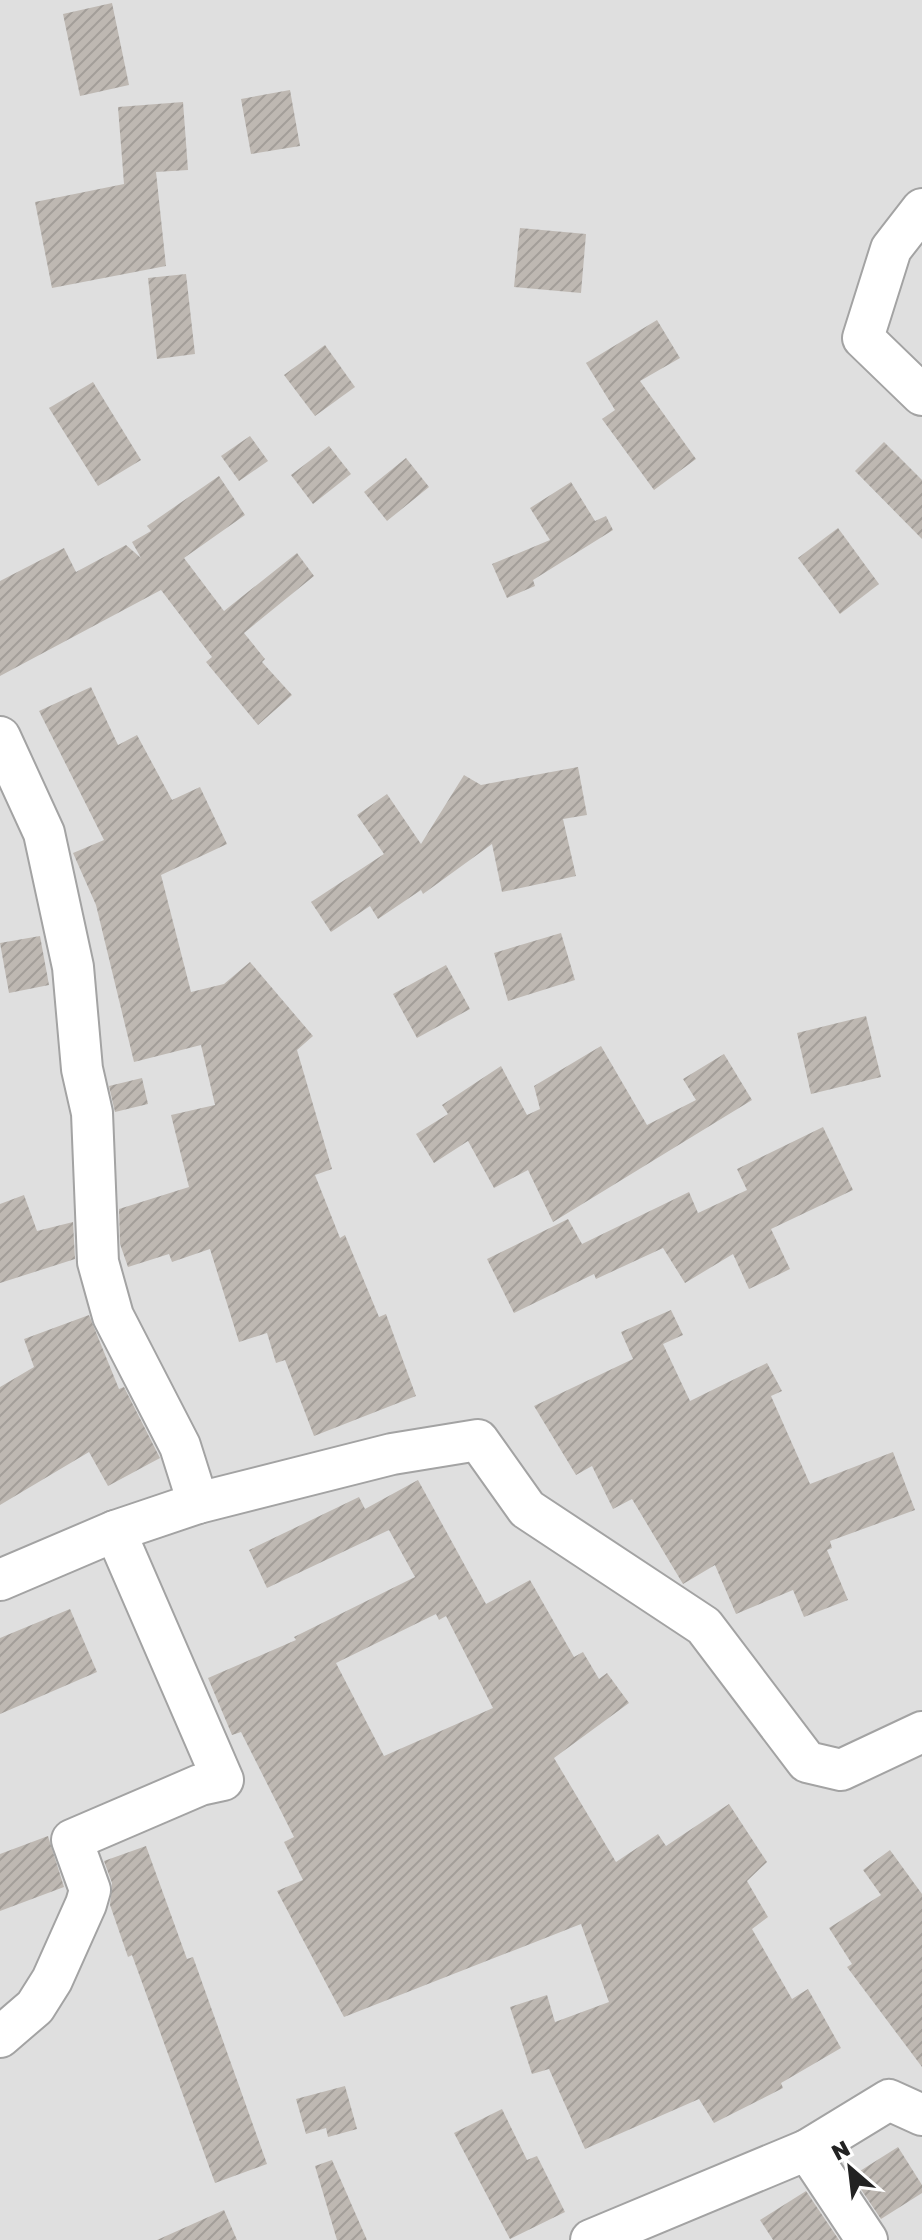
<svg xmlns="http://www.w3.org/2000/svg" width="922" height="2240" viewBox="0 0 922 2240" font-family="'Golos Text',sans-serif">
<style>
.residential{fill:#dfdfdf}
.building{fill:url(#building-hatch);fill-rule:evenodd}
.lines{fill:none;stroke-linecap:round;stroke-linejoin:round}
.minor-casing{stroke:#a3a3a3;stroke-width:44}
.minor{stroke:#fff;stroke-width:40}
</style>
<defs>
<pattern id="building-hatch" width="6" height="6" patternUnits="userSpaceOnUse" patternTransform="scale(2)"><rect width="6" height="6" fill="#beb8b2"/><path d="M-1 1l2-2M0 6l6-6M5 7l2-2" fill="none" stroke="#a39e99"/></pattern>
</defs>
<rect width="100%" height="100%" fill="#f1efe9"/>
<rect class="residential" x="0" y="0" width="922" height="2240"/>
<g class="building">
<path d="M112 3 129 85 80 96 63 14Z"/>
<path d="M290 90 300 146 251 154 241 99Z"/>
<path d="M183 102 188 170 156 172 166 266 52 288 35 202 124 184 118 107Z"/>
<path d="M520 228 586 234 581 293 514 287Z"/>
<path d="M186 274 195 354 157 359 148 278Z"/>
<path d="M657 320 680 358 640 381 696 459 654 490 602 419 615 410 586 363Z"/>
<path d="M325 345 355 387 315 416 284 375Z"/>
<path d="M93 382 141 460 98 486 49 408Z"/>
<path d="M250 436 268 461 239 481 221 456Z"/>
<path d="M884 442 922 480V539L855 471Z"/>
<path d="M329 446 351 474 313 504 291 475Z"/>
<path d="M406 458 429 487 387 521 364 492Z"/>
<path d="M219 476 245 515 184 558 224 611 297 553 314 576 244 633 265 659 262 662 292 695 258 725 206 662 212 657 161 590 0 676V581L64 548 76 572 126 545 141 558 132 542 151 531 147 526Z"/>
<path d="M571 482 595 521 606 516 613 530 533 580 535 586 507 598 492 564 550 540 530 508Z"/>
<path d="M838 528 879 584 840 614 798 558Z"/>
<path d="M91 687 118 745 137 735 172 800 200 787 227 844 161 875 191 992 224 984 250 962 313 1036 297 1050 332 1169 315 1175 340 1238 345 1235 379 1317 386 1314 416 1396 314 1436 285 1360 276 1363 267 1333 239 1342 210 1249 172 1262 169 1254 128 1267 120 1244 119 1209 189 1187 171 1115 215 1105 201 1045 134 1062 96 905 73 853 104 840 39 711Z"/>
<path d="M578 767 587 815 563 819 576 876 502 892 492 844 423 894 421 890 378 919 370 906 331 932 311 902 384 854 357 815 387 794 421 844 464 775 481 785Z"/>
<path d="M561 933 575 980 508 1001 494 953Z"/>
<path d="M40 936 49 985 9 993 0 943Z"/>
<path d="M446 965 470 1009 417 1038 393 994Z"/>
<path d="M866 1016 881 1077 811 1094 797 1033Z"/>
<path d="M601 1046 647 1125 696 1100 683 1079 724 1054 752 1100 553 1222 528 1170 494 1188 468 1141 434 1163 416 1134 448 1114 442 1105 501 1066 527 1115 540 1109 534 1086Z"/>
<path d="M142 1078 148 1104 115 1112 109 1086Z"/>
<path d="M823 1127 853 1190 771 1229 790 1269 749 1289 733 1254 685 1283 663 1248 596 1279 594 1274 514 1313 487 1259 568 1219 582 1244 689 1192 698 1213 747 1190 737 1169Z"/>
<path d="M24 1195 37 1231 73 1222 75 1259 0 1283V1204Z"/>
<path d="M671 1310 683 1335 663 1344 690 1401 767 1363 782 1391 771 1396 810 1484 893 1452 915 1510 830 1541 832 1548 827 1550 848 1600 804 1617 793 1590 736 1614 715 1565 683 1584 632 1499 613 1509 592 1466 576 1475 534 1406 633 1359 621 1332Z"/>
<path d="M89 1315 119 1389 124 1387 160 1458 108 1486 89 1452 0 1505V1387L34 1367 24 1339Z"/>
<path d="M418 1480 486 1604 530 1580 574 1657 583 1652 599 1679 607 1673 629 1703 554 1758 616 1862 658 1834 666 1846 729 1804 767 1862 747 1881 768 1917 752 1929 792 1999 808 1989 841 2048 781 2083 783 2088 714 2123 699 2099 585 2149 549 2069 532 2074 510 2007 547 1995 555 2022 609 2002 581 1924 344 2017 277 1891 303 1880 284 1842 294 1837 241 1732 232 1735 208 1678 296 1640 294 1637 415 1577 389 1530 267 1588 249 1550 359 1497 365 1509ZM436 1614 439 1620 446 1616 493 1708 384 1756 336 1663Z"/>
<path d="M70 1609 97 1672 0 1714V1638Z"/>
<path d="M48 1836 64 1887 0 1911V1854Z"/>
<path d="M146 1846 187 1959 193 1957 267 2164 215 2183 132 1955 128 1957 110 1905 112 1883 104 1861Z"/>
<path d="M890 1850 922 1894V2067L847 1967 852 1964 829 1928 881 1895 863 1870Z"/>
<path d="M345 2086 357 2129 328 2137 326 2128 306 2134 296 2099Z"/>
<path d="M502 2109 527 2160 537 2156 565 2212 510 2239 454 2133Z"/>
<path d="M898 2147 922 2185V2193L881 2219 852 2176Z"/>
<path d="M332 2160 367 2240H337L315 2166Z"/>
<path d="M806 2191 839 2240H773L760 2220Z"/>
<path d="M224 2210 237 2240H157Z"/>
</g>
<g class="lines">
<defs>
<g id="minor">
<path d="M922 209 891 249 863 338 922 395"/>
<path d="M0 737 44 833 73 967 82 1069 92 1113 98 1262 113 1316 180 1446 198 1503 115 1531 0 1580"/>
<path d="M198 1503 392 1454 478 1440 527 1509 704 1626 807 1762 841 1770 922 1732"/>
<path d="M0 2037 35 2007 52 1980 86 1904 90 1890 72 1840 200 1785 223 1780 115 1531"/>
<path d="M807 2150 889 2100 922 2115"/>
<path d="M591 2240 807 2150 867 2240"/>
</g>
</defs>
<use href="#minor" class="minor-casing"/>
<use href="#minor" class="minor"/>
</g>
<g transform="translate(850 2168) rotate(332)" stroke="#ffffff" stroke-width="6" paint-order="stroke">
<path d="M0-6L14 30L0 20L-14 30Z" fill="#222222"/>
<text y="-12" font-size="22" font-weight="bold" text-anchor="middle" fill="#222222">N</text>
</g>
</svg>
